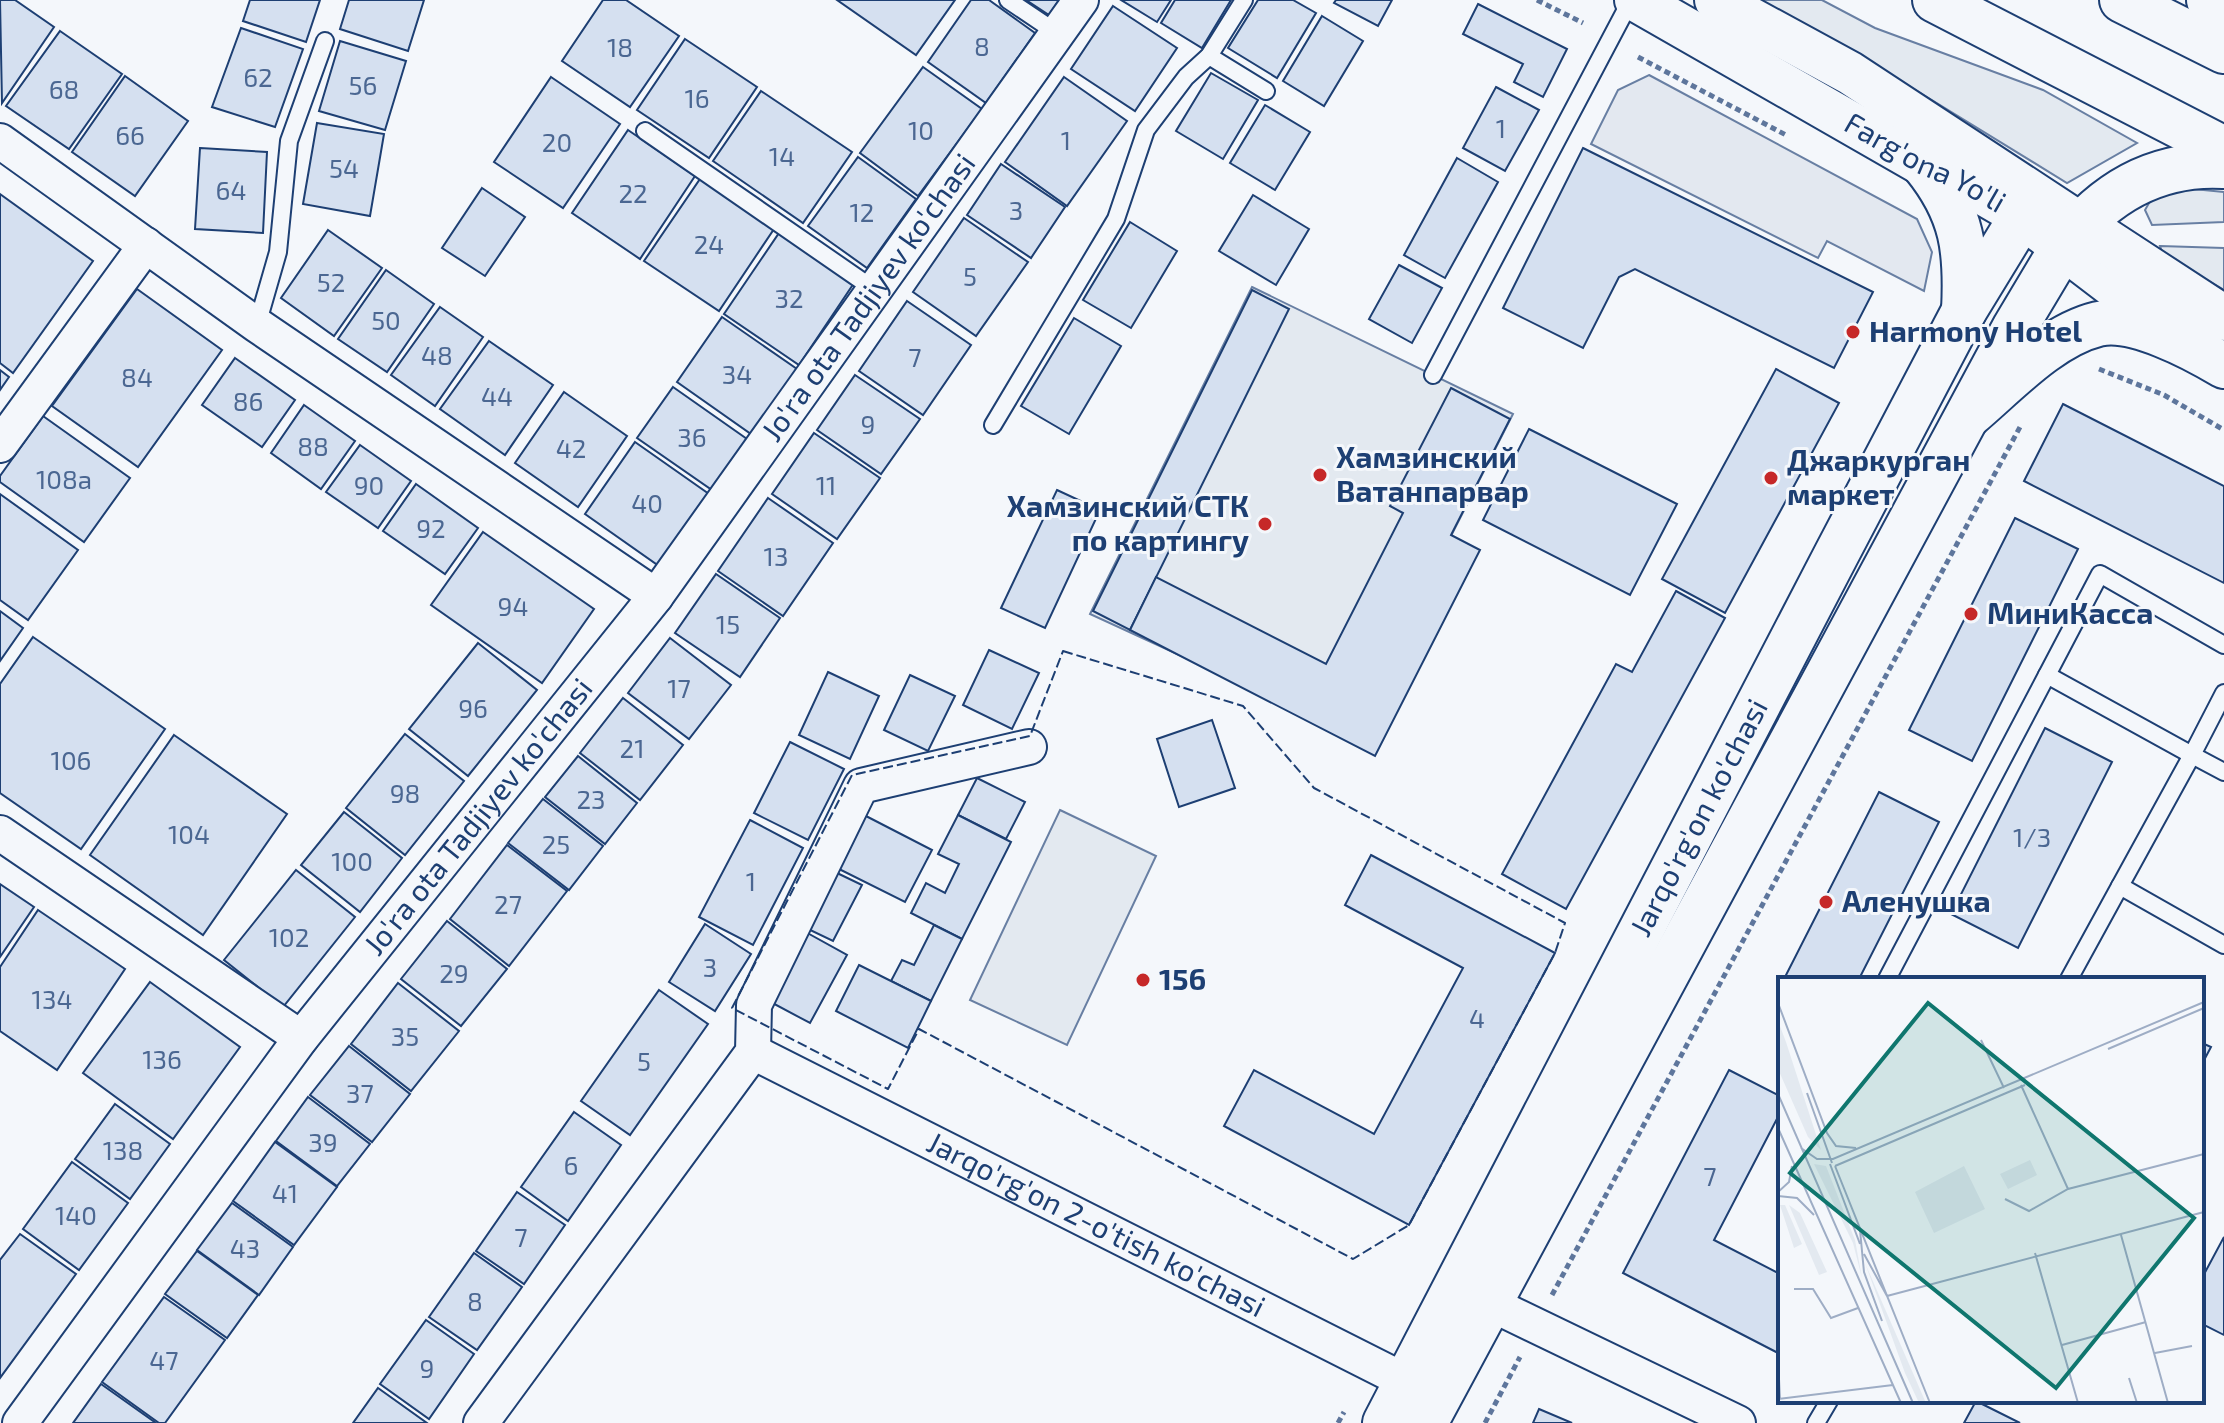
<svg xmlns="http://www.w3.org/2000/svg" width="2224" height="1423" viewBox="0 0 2224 1423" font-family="'Exo 2',sans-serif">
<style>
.green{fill:#e3e9f0;stroke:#687fa3;stroke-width:2}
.parking{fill:#e3e8f0;stroke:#687fa3;stroke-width:2}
.building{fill:#d5e0f0;stroke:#1d3f73;stroke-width:2}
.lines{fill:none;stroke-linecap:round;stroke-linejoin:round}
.service-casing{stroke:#1d3f73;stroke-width:20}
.minor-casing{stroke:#1d3f73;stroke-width:38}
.tertiary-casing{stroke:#1d3f73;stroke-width:46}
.secondary-casing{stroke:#1d3f73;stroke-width:48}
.primary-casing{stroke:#1d3f73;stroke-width:48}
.path{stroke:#5e769c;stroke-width:5;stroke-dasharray:6 4;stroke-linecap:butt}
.service{stroke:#f4f7fb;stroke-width:16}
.minor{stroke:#f4f7fb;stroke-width:34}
.tertiary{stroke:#f4f7fb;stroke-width:42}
.secondary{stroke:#f4f7fb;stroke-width:44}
.primary{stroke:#f4f7fb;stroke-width:44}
.fence{stroke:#1d3f73;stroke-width:2;stroke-dasharray:10 4;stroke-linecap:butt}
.poi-dot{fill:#c62828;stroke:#f4f7fb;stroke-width:3}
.labels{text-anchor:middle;stroke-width:6;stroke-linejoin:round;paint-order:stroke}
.number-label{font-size:26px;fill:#4b6792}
.street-label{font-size:30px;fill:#1d3f73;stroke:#f4f7fb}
.poi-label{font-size:30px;font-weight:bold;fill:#1d3f73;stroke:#f4f7fb;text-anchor:start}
.inset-road{fill:none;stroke:#9eadc5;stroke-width:2}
.view{fill:#0f766e;fill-opacity:0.15;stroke:#0f766e;stroke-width:4}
.inset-edge{fill:none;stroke:#1d3f73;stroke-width:4}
</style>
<rect width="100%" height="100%" fill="#f4f7fb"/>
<g class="green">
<path d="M1754 0H1822L1875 28 2043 90 2137 143 2067 183 1860 56Z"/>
<path d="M2183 188 2224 192V222L2152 225 2145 210 2153 196Z"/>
<path d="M2160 246 2224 248V290L2163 255Z"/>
<path d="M1252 287 1513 414 1451 536 1373 744 1090 614Z"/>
<path d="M1060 810 1156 856 1067 1045 970 1000Z"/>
</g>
<path class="parking" d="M1649 75 1917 219 1932 252 1924 291 1827 241 1818 258 1591 144 1618 90Z"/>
<g class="building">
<path d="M0 0H15L54 27 2 103Z"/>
<path d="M250 0H320L306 42 243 21Z"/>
<path d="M349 0H424L408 51 340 29Z"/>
<path d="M603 0H626L679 36 630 107 562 61Z"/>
<path d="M837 0H955L916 55Z"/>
<path d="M971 0H989L1035 33 986 103 928 62Z"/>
<path d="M1026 0H1059L1049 15Z"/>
<path d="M1121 0H1171L1157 22Z"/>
<path d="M1175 0H1231L1202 48 1161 23Z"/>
<path d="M1258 0H1293L1316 13 1277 78 1228 48Z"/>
<path d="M1336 0H1392L1378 26 1334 3Z"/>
<path d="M1478 4 1567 49 1543 97 1514 82 1523 64 1463 34Z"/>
<path d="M1113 6 1177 48 1135 111 1071 69Z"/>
<path d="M1322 16 1363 41 1324 106 1283 81Z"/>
<path d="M241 28 303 49 275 127 212 107Z"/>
<path d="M60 31 122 74 69 149 6 106Z"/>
<path d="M685 39 757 87 709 158 637 110Z"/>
<path d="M340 41 406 61 385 130 319 111Z"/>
<path d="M923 67 982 109 918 196 860 153Z"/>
<path d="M1211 73 1258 100 1223 159 1176 131Z"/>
<path d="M125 76 188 121 135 196 72 152Z"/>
<path d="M551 77 620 124 563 208 494 162Z"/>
<path d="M1064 77 1127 121 1067 206 1005 162Z"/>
<path d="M1496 87 1539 110 1505 171 1463 148Z"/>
<path d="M761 91 852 152 803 223 713 161Z"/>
<path d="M1265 105 1310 132 1275 190 1230 163Z"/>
<path d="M317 123 384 134 370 216 303 204Z"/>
<path d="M628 130 695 176 640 259 572 213Z"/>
<path d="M200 148 267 152 263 233 195 229Z"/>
<path d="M1583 148 1873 292 1834 368 1635 269 1619 277 1583 348 1503 308Z"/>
<path d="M858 157 916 199 867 268 808 226Z"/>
<path d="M1457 158 1498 182 1445 278 1404 255Z"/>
<path d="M1001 164 1065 207 1031 258 967 215Z"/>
<path d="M700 179 774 229 719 311 644 261Z"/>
<path d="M482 188 525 217 485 276 442 248Z"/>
<path d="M0 194 93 261 13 373 0 363Z"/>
<path d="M1253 195 1309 229 1276 285 1219 251Z"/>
<path d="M964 218 1028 262 976 336 913 292Z"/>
<path d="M1130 222 1177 251 1131 328 1083 300Z"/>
<path d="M328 230 382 268 334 336 281 298Z"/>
<path d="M779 233 854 283 799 365 724 314Z"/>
<path d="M1399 265 1442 288 1412 343 1369 319Z"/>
<path d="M386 270 434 304 387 372 338 339Z"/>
<path d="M137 289 222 350 138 467 52 406Z"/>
<path d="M1252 290 1289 309 1130 630 1093 611Z"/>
<path d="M907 301 971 345 923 415 859 371Z"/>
<path d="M440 307 483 337 435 406 391 375Z"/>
<path d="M722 317 797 369 751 434 677 382Z"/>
<path d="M1074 318 1121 346 1069 434 1021 406Z"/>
<path d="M489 341 553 385 505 455 440 409Z"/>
<path d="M235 358 295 400 262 447 202 405Z"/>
<path d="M1776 369 1839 403 1725 613 1662 579Z"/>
<path d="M0 370 9 377 0 390Z"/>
<path d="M855 375 920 419 881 474 817 430Z"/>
<path d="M673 387 747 439 712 490 637 438Z"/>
<path d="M1451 388 1510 419 1451 535 1480 550 1375 756 1130 630 1156 577 1326 664 1403 513 1390 506Z"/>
<path d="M564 392 627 436 578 507 515 463Z"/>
<path d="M2063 404 2224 486V583L2024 481Z"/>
<path d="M304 405 355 441 321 489 271 453Z"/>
<path d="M43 416 130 478 84 542 0 482V476Z"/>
<path d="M1529 429 1677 504 1630 595 1483 520Z"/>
<path d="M814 433 880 478 837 539 772 494Z"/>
<path d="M635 442 709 494 659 566 585 514Z"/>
<path d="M360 445 411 481 378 528 326 492Z"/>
<path d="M416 484 478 528 445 574 383 531Z"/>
<path d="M1057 490 1100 510 1045 628 1001 608Z"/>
<path d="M0 494 78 550 28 620 0 600Z"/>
<path d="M768 498 833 543 783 616 718 571Z"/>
<path d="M2015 518 2078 549 1972 761 1909 730Z"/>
<path d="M483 532 594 609 542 683 431 605Z"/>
<path d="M716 574 780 618 740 677 675 633Z"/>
<path d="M1676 591 1725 618 1566 909 1502 874 1616 664 1632 672Z"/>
<path d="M0 611 23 628 0 661Z"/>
<path d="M33 637 165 729 81 849 0 793V684Z"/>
<path d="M670 638 731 685 689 739 628 693Z"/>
<path d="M478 643 537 690 468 776 409 729Z"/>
<path d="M989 650 1039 673 1012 729 963 705Z"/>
<path d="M828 672 879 696 850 759 799 735Z"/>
<path d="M910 675 955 696 928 751 884 730Z"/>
<path d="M623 698 683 745 640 800 580 753Z"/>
<path d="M1212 720 1235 788 1179 807 1157 739Z"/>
<path d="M2045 728 2112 762 2018 948 1951 914Z"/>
<path d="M405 734 464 781 405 855 346 808Z"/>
<path d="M174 735 287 814 203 935 90 855Z"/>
<path d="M790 742 844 769 808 840 754 813Z"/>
<path d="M578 756 637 803 605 844 545 797Z"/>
<path d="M977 778 1025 802 1006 839 958 815Z"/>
<path d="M1879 792 1939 822 1859 979H1784Z"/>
<path d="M543 799 603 846 569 890 508 843Z"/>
<path d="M344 812 402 858 360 912 301 865Z"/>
<path d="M864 815 932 850 905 902 837 868Z"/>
<path d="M958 815 1011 842 962 939 911 913 926 883 945 893 959 864 938 854Z"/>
<path d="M750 820 803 848 753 945 699 917Z"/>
<path d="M507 845 567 891 509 966 450 919Z"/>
<path d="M1371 855 1555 953 1409 1225 1224 1126 1254 1070 1374 1134 1463 968 1345 905Z"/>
<path d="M296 870 355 917 283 1007 224 960Z"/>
<path d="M835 872 862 885 833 941 806 928Z"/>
<path d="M0 884 34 907 0 957Z"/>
<path d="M38 910 125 969 57 1070 0 1031V967Z"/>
<path d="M447 921 507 969 461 1026 401 979Z"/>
<path d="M705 924 751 954 715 1011 669 982Z"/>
<path d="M934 925 962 939 931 1001 891 981 902 960 914 965Z"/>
<path d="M802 930 847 955 810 1023 765 999Z"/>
<path d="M859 965 931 1001 908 1048 836 1011Z"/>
<path d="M150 982 240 1047 173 1139 83 1073Z"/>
<path d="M398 983 459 1031 411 1091 351 1044Z"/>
<path d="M659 990 708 1024 630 1135 581 1101Z"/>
<path d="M2202 1043 2211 1047 2202 1064Z"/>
<path d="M349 1046 410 1094 372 1142 310 1095Z"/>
<path d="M1729 1070 1780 1096V1113L1714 1240 1780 1274V1354L1623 1273Z"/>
<path d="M308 1097 370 1144 337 1186 276 1141Z"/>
<path d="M115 1104 170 1144 130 1199 75 1159Z"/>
<path d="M574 1112 621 1145 568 1221 521 1187Z"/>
<path d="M275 1142 337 1187 294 1245 233 1201Z"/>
<path d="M72 1162 128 1203 79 1270 23 1229Z"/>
<path d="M517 1192 565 1225 524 1284 476 1251Z"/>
<path d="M232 1203 293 1247 259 1295 197 1250Z"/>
<path d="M20 1234 76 1274 0 1378V1260Z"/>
<path d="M2224 1237V1335L2202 1324V1278Z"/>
<path d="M197 1251 258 1295 227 1338 165 1294Z"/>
<path d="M474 1253 522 1287 477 1350 429 1317Z"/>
<path d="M164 1297 225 1340 165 1423H159L102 1382Z"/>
<path d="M426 1320 474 1354 429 1419 380 1384Z"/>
<path d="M101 1384 156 1423H73Z"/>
<path d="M378 1388 427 1423H353Z"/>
<path d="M1976 1401 2020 1423H1964Z"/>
<path d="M1539 1409 1572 1423H1533Z"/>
</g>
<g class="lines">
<defs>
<g id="service">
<path d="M1008 0 1057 33"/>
<path d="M1209 56 1266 91"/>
<path d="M645 131 875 290"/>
<path d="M257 325 278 252 289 141 325 41"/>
<path d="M1433 375 1631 0"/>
<path d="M993 425 1116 219 1146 130 1186 77 1209 56 1244 0"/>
<path d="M2047 675 2100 574 2224 645"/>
<path d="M2224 693 2192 755 2224 772"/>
<path d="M1887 979 2047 675 2192 755 2120 886 2224 945"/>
<path d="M2069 979 2120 886"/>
<path d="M1816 1423 1829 1401"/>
</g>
<g id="minor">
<path d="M0 141 257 325 656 596"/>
<path d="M0 445 146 245"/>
<path d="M0 833 301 1038"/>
<path id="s1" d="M753 1052 1427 1392"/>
<path d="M1489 1303 1738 1423"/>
<path id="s2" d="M20 1423 301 1038 656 596 1081 0"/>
<path d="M481 1423 753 1052 754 1005 861 786 1029 747"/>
</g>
<g id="tertiary">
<path id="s3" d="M1636 0 1924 165 1960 180 2022 216"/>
<path d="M1716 0 1850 73 2080 224"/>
</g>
<g id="secondary">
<path d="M1924 165C1963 213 1967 251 1964 311"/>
<path d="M2040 229 2192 345"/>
<path id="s4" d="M1385 1423 1836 555 1964 311 2022 216"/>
<path d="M1425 1423 2015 327 2064 245"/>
</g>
<g id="primary">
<path d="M1935 0 2224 149"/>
<path d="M2122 0 2224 51"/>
<path d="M2209 0 2224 24"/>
<path d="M2080 224 2224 318"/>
<path d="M2064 245C2104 193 2156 162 2224 166"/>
<path d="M1969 415C2006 384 2049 336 2098 324 2134 316 2194 348 2224 366"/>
</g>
</defs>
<use href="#service" class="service-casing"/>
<use href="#minor" class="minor-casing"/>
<use href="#tertiary" class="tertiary-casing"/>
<use href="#secondary" class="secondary-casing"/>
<use href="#primary" class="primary-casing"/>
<g class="path">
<path d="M1537 0 1583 23"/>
<path d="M1638 57 1786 135"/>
<path d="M2099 369 2164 395 2224 430"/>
<path d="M1552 1295 2020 427"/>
<path d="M1338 1423 1344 1412"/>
<path d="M1485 1423 1520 1357"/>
</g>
<use href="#service" class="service"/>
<use href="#minor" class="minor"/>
<use href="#tertiary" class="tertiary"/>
<use href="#secondary" class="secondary"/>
<use href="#primary" class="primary"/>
<path class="fence" d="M1063 651 1243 706 1314 788 1565 923 1555 953 1409 1225 1353 1259 919 1029 888 1089 732 1008 852 775 1030 736Z"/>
</g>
<g class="poi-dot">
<circle cx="1853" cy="332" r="8"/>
<circle cx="1320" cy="475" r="8"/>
<circle cx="1771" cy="478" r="8"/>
<circle cx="1265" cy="524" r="8"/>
<circle cx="1971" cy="614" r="8"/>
<circle cx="1826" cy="902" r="8"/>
<circle cx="1143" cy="980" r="8"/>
</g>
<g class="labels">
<g class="number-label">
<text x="982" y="56">8</text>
<text x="620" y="57">18</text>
<text x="258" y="87">62</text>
<text x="363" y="95">56</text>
<text x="64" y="99">68</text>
<text x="697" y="108">16</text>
<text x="1501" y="138">1</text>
<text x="921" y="140">10</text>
<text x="130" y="145">66</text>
<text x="1066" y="150">1</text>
<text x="557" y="152">20</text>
<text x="782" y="166">14</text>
<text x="344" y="178">54</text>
<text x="231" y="200">64</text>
<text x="633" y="203">22</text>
<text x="1016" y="220">3</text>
<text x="862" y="222">12</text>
<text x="709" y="254">24</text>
<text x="970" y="286">5</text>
<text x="331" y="292">52</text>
<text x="789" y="308">32</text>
<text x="386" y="330">50</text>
<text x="437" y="365">48</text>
<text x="915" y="367">7</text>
<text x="737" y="384">34</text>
<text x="137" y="387">84</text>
<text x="497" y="406">44</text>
<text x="248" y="411">86</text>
<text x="868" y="434">9</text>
<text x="692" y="447">36</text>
<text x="313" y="456">88</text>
<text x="571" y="458">42</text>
<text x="64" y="489">108a</text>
<text x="369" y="495">90</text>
<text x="826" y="495">11</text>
<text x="647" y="513">40</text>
<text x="431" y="538">92</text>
<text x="776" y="566">13</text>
<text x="513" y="616">94</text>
<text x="728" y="634">15</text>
<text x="679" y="698">17</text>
<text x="473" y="718">96</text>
<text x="632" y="758">21</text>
<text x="71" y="770">106</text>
<text x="405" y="803">98</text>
<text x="591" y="809">23</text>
<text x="189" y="844">104</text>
<text x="2032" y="847">1/3</text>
<text x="556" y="854">25</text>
<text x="352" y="871">100</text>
<text x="751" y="891">1</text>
<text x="508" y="914">27</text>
<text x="289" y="947">102</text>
<text x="710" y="977">3</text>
<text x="454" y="983">29</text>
<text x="52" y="1009">134</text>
<text x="1477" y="1028">4</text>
<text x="405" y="1046">35</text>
<text x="162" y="1069">136</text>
<text x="644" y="1071">5</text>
<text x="360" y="1103">37</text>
<text x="323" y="1152">39</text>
<text x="123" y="1160">138</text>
<text x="571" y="1175">6</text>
<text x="1710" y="1186">7</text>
<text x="285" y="1203">41</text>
<text x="76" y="1225">140</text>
<text x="521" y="1247">7</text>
<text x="245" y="1258">43</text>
<text x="475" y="1311">8</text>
<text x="164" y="1370">47</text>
<text x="427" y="1378">9</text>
</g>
<g class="street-label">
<text dy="10" stroke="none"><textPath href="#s3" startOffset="332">Farg'ona Yo'li</textPath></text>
<text dy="10" stroke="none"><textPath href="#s2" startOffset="1410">Jo'ra ota Tadjiyev ko'chasi</textPath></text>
<text dy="10" stroke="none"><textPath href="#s2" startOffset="760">Jo'ra ota Tadjiyev ko'chasi</textPath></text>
<text dy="10" stroke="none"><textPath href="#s4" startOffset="682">Jarqo'rg'on ko'chasi</textPath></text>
<text dy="10" stroke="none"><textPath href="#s1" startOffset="384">Jarqo'rg'on 2-o'tish ko'chasi</textPath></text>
</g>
<g class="poi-label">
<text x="1869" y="342">Harmony Hotel</text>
<text x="1336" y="468">Хамзинский<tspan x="1336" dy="34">Ватанпарвар</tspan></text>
<text x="1787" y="471">Джаркурган<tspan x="1787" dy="34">маркет</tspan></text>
<text x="1249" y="517" text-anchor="end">Хамзинский СТК<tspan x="1249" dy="34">по картингу</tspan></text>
<text x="1987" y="624">МиниКасса</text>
<text x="1842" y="912">Аленушка</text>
<text x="1159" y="990">156</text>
</g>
</g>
<g transform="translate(1778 977)">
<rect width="426" height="426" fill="#f4f7fb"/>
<path d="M0 44 8 65 43 173 30 160 0 92ZM252 183 259 198 230 212 222 197ZM36 187 48 189 77 263 84 301 75 266ZM186 189 207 232 156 256 137 215ZM2 228H7L24 267 16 271ZM11 228 22 236 49 295 41 298ZM87 286 148 426H141L127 396Z" fill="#e3e9f0"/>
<path class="inset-road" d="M0 26 49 156 58 169 78 171M203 63 226 111M330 72 426 31M243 108 290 212M29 116 54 186M0 117 135 426M0 151 123 426M23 171 39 182H55L426 25M52 187 82 267M57 189 152 426M57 189 247 108M0 215 11 205 14 189M0 219 19 221 36 238M227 222 251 234 290 212 426 177M82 253 86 295 104 344M343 258 390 426M257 276 300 426M86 277 109 319M16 312H35L53 341 80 331M109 319 426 235M284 368 368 345M377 376 414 369M0 382 2 422M351 401 359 426M0 422 115 408"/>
<path class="view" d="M150 26 416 241 278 411 12 196Z"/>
<rect width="426" height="426" class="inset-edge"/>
</g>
</svg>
